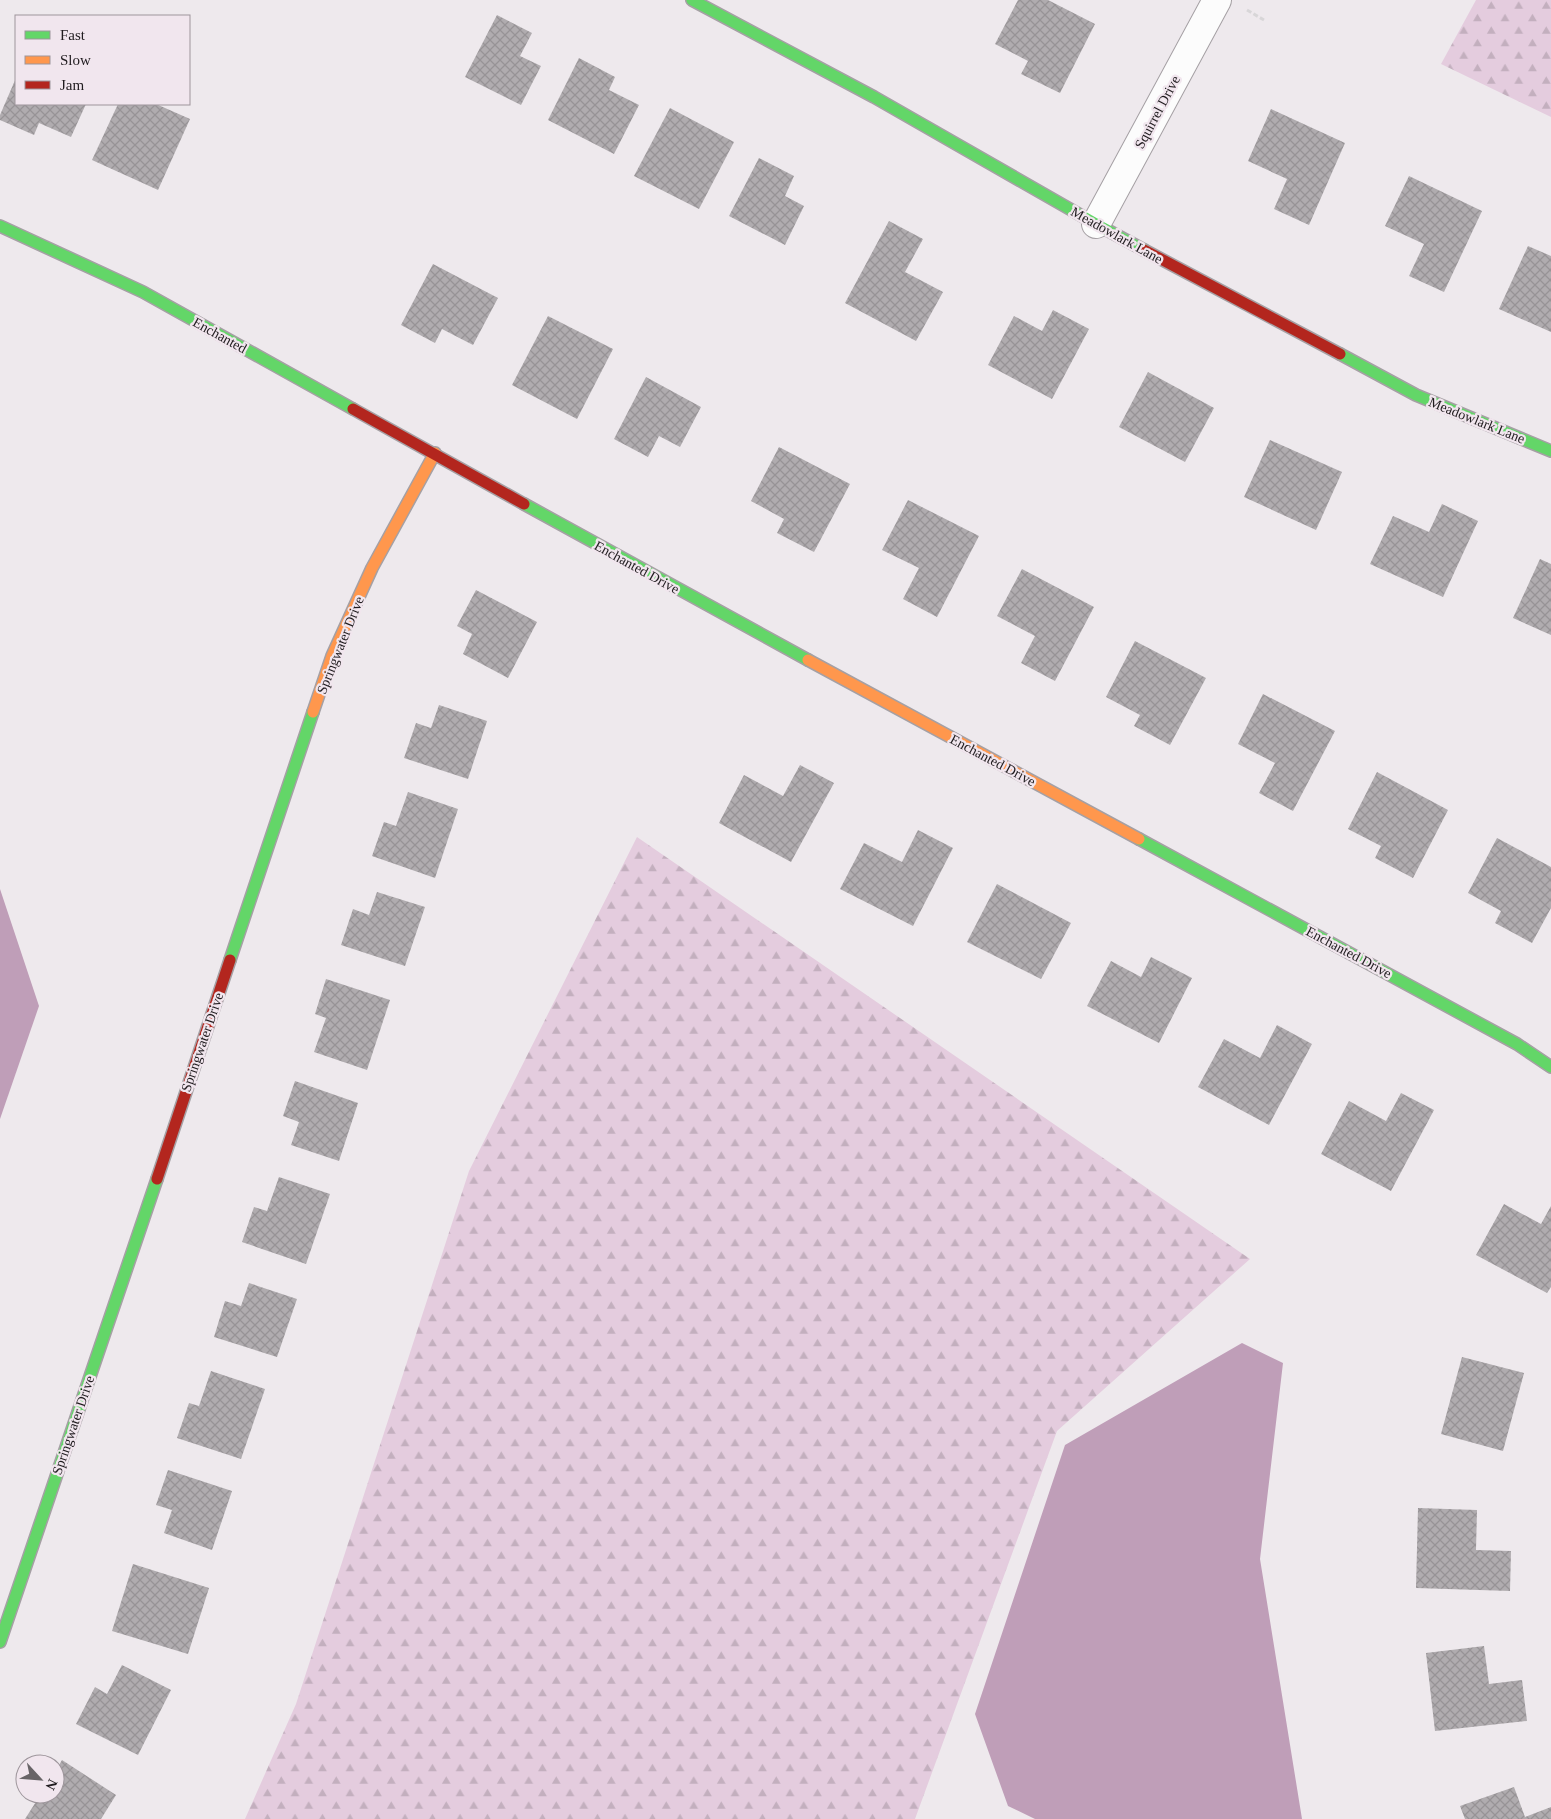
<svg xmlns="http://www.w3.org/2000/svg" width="1551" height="1819" viewBox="0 0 1551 1819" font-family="'Times New Roman',serif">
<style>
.forest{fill:url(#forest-firs)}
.water{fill:#bf9eb8}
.building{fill:url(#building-cross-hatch)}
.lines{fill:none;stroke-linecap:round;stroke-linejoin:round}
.street-casing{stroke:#a5a0a4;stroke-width:30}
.fast-casing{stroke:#a5a0a4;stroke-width:14}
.slow-casing{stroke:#a5a0a4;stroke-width:14}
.jam-casing{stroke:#a5a0a4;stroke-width:14}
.path{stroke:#d8d6d8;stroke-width:3;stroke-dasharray:5 2.5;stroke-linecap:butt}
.street{stroke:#fcfcfc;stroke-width:28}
.fast{stroke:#63d668;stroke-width:11}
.slow{stroke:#ff974d;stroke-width:11}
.jam{stroke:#b3261e;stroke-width:11}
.labels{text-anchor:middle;stroke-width:4.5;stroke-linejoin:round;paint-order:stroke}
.street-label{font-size:14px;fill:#201c1f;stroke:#f1e6ee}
</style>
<defs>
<pattern id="forest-firs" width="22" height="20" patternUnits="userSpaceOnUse" patternTransform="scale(1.25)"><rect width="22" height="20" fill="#e4ccde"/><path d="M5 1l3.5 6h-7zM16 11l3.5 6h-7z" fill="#c3afbe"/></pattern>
<pattern id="building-cross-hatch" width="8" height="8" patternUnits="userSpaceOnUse" patternTransform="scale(1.25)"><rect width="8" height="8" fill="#b0acaf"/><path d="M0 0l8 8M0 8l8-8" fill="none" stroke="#979396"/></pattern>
</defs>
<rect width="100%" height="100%" fill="#eee9ed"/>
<g class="forest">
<path d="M1476 0H1551V117L1441 64Z"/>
<path d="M637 837 1250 1259 1057 1431 915 1819H245L296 1704 469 1171Z"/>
</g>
<g class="water">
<path d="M0 889 39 1006 0 1119Z"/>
<path d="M1242 1343 1283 1363 1260 1559 1302 1819H1035L1008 1806 975 1714 1065 1445Z"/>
</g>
<g class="building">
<path d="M1018 0H1048L1095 24 1060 93 1021 74 1028 61 995 44Z"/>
<path d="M497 15 532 33 520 56 541 66 521 105 465 77Z"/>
<path d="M579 58 615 77 609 90 639 105 614 154 548 120Z"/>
<path d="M16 78V104H86L71 137 39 123 34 135 0 120V115Z"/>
<path d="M118 104H156L190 119 158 190 92 160Z"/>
<path d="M670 108 734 142 699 209 634 176Z"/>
<path d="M1271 109 1345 143 1309 225 1274 209 1287 179 1248 161Z"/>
<path d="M759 158 794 176 785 196 804 206 785 245 729 216Z"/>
<path d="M1409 176 1482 211 1444 292 1409 276 1424 244 1385 226Z"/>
<path d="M889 221 923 239 905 272 943 292 916 341 845 303Z"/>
<path d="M1528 246 1551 256V332L1499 309Z"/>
<path d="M433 264 498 298 473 345 442 329 435 343 401 325Z"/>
<path d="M1053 310 1089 329 1052 399 988 365 1014 316 1042 331Z"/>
<path d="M548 316 613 349 577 419 512 385Z"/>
<path d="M1148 372 1214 408 1185 462 1119 427Z"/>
<path d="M646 377 701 407 680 447 659 436 648 457 614 439Z"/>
<path d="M1270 440 1342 472 1316 530 1244 497Z"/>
<path d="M779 447 850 484 814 552 777 533 784 519 751 501Z"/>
<path d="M908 500 979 536 937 617 903 599 919 568 882 550Z"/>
<path d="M1442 504 1478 521 1443 597 1370 564 1393 516 1429 532Z"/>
<path d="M1540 559 1551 564V635L1513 618Z"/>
<path d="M1022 569 1094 607 1055 681 1021 663 1035 636 997 616Z"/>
<path d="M476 590 537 622 508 678 463 654 472 634 457 626Z"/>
<path d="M1135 641 1206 678 1170 745 1134 726 1140 715 1106 697Z"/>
<path d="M1263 694 1335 731 1293 811 1259 793 1275 763 1238 744Z"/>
<path d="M439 705 487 721 468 779 404 758 416 723 431 728Z"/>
<path d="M800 765 834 783 791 862 719 823 744 775 783 796Z"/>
<path d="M1377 772 1448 810 1413 878 1375 858 1381 846 1348 829Z"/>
<path d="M408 792 458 809 435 878 372 856 384 822 396 826Z"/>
<path d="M918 830 953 848 913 926 840 889 864 843 902 862Z"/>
<path d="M1497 838 1551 867V908L1532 943 1495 923 1501 911 1468 893Z"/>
<path d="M997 884 1071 923 1041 979 967 942Z"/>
<path d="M377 892 425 907 405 966 341 945 353 909 369 915Z"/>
<path d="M1151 957 1192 978 1159 1043 1087 1006 1111 961 1141 977Z"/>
<path d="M326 979 390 1000 367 1070 314 1052 326 1018 315 1014Z"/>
<path d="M1277 1025 1312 1044 1269 1125 1198 1087 1224 1039 1260 1058Z"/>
<path d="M295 1081 358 1103 339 1161 291 1145 299 1122 283 1116Z"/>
<path d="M1401 1093 1434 1110 1391 1191 1321 1154 1349 1101 1386 1121Z"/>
<path d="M279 1177 330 1194 306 1264 242 1242 254 1207 267 1211Z"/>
<path d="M1504 1204 1541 1224 1551 1206V1287L1547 1293 1476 1255Z"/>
<path d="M249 1283 297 1299 277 1357 214 1337 225 1301 241 1306Z"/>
<path d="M1462 1357 1524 1373 1503 1451 1441 1434Z"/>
<path d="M211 1371 265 1389 241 1459 177 1438 189 1403 199 1406Z"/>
<path d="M168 1470 232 1491 212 1550 164 1533 172 1510 156 1505Z"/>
<path d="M1418 1508 1477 1510 1476 1550 1511 1551 1510 1591 1416 1588Z"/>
<path d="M133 1564 209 1588 188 1654 112 1631Z"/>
<path d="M1484 1646 1489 1684 1522 1680 1527 1721 1435 1731 1426 1653Z"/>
<path d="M122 1665 171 1690 138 1755 76 1724 95 1687 107 1694Z"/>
<path d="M62 1760 116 1795 101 1819H25L41 1794H55V1772Z"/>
<path d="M1514 1787 1525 1817 1551 1807V1819H1465L1460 1806Z"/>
</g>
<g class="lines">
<defs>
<path id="street" d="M1096 224 1217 0"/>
<g id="fast">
<path d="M692 0 874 97 1096 224 1144 250"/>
<path d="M0 226 143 292 353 409"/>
<path d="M1340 354 1416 395 1551 451"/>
<path d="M524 504 808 660"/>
<path d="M1139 839 1517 1044 1551 1067"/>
<path d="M230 960 313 712"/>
<path d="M0 1642 157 1179"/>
</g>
<g id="slow">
<path d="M808 660 1139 839"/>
<path d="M313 712 332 656 372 568 435 453"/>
</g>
<g id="jam">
<path d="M1144 250 1340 354"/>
<path d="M353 409 524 504"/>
<path d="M157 1179 230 960"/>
</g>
</defs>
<use href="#street" class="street-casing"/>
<use href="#fast" class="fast-casing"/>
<use href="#slow" class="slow-casing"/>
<use href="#jam" class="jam-casing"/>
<path class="path" d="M1247 10 1264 20"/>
<use href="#street" class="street"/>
<use href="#fast" class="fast"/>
<use href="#slow" class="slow"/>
<use href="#jam" class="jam"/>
</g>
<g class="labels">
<g class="street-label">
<text transform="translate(1157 112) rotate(-62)" y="5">Squirrel Drive</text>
<text transform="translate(1117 235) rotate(29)" y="5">Meadowlark Lane</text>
<text transform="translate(220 335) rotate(29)" y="5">Enchanted</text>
<text transform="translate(1477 420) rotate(22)" y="5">Meadowlark Lane</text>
<text transform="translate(637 567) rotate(29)" y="5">Enchanted Drive</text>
<text transform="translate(340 645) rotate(-68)" y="5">Springwater Drive</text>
<text transform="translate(993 760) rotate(28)" y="5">Enchanted Drive</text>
<text transform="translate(1349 952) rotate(28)" y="5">Enchanted Drive</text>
<text transform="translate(202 1042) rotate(-71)" y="5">Springwater Drive</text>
<text transform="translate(73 1425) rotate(-71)" y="5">Springwater Drive</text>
</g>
</g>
<rect x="15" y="15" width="175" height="90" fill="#f1e6ee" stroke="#9d959b"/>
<rect x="25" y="31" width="25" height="8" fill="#63d668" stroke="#9d959b"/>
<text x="60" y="40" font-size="15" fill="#201c1f">Fast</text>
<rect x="25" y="56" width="25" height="8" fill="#ff974d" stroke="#9d959b"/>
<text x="60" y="65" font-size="15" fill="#201c1f">Slow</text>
<rect x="25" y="81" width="25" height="8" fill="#b3261e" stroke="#9d959b"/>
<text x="60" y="90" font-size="15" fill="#201c1f">Jam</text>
<g transform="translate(40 1779) rotate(116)"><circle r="24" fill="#f1e6ee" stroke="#9d959b"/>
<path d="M0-4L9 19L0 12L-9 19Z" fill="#686467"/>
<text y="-8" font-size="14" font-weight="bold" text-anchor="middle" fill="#201c1f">N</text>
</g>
</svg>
